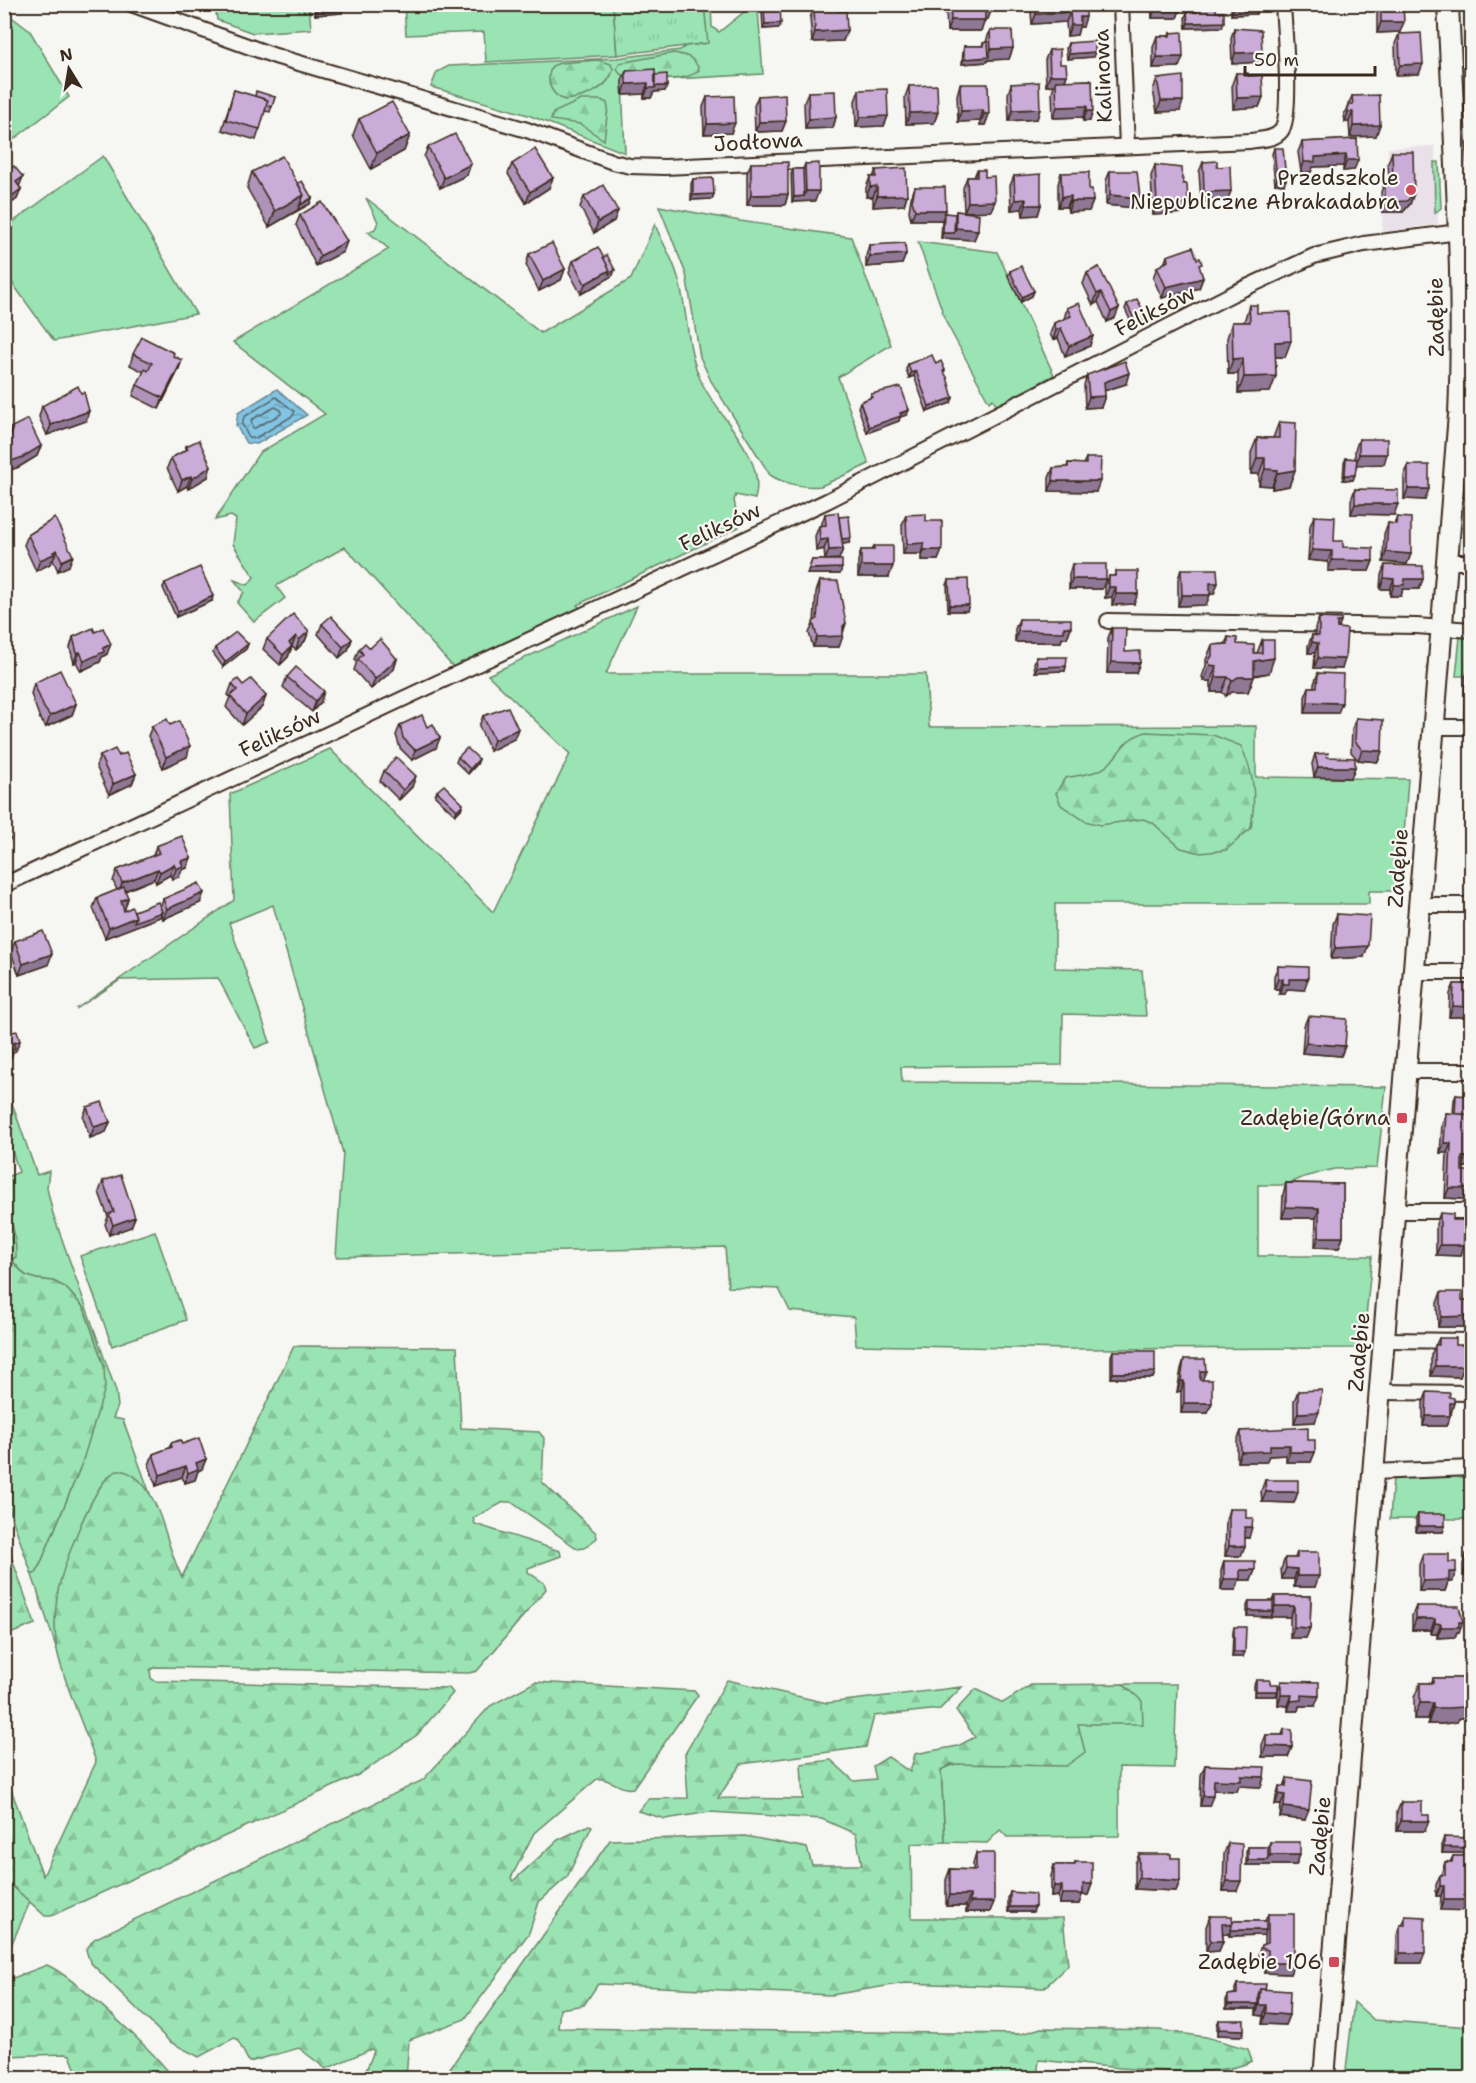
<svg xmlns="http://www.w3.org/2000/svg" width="1476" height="2083" viewBox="0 0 1476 2083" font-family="'Shantell Sans',sans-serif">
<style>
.built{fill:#e9e0ea}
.grass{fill:#9ae4b3;stroke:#6a8768;stroke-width:1.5}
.forest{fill:url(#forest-firs);stroke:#6a8768;stroke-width:1.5}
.park{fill:url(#park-tufts);stroke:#6a8768;stroke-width:1.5}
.water{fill:url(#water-ripples);stroke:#668694;stroke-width:1.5}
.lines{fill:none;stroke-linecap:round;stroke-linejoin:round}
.shore{stroke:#57686d;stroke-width:1.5}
.street-casing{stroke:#3b2a1e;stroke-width:18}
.secondary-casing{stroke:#3b2a1e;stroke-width:24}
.street{stroke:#f6f6f2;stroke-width:14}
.secondary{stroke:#f6f6f2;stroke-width:20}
.wall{fill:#af93b9;stroke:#3b2a1e;stroke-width:1.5}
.shaded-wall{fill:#8e7896;stroke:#3b2a1e;stroke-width:1.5}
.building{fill:#cbabd7;stroke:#3b2a1e;stroke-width:1.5}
.poi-dot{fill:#d1495b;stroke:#f6f6f2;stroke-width:2}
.labels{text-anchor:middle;stroke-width:4.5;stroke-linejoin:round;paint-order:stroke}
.street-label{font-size:21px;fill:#3b2a1e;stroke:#f6f6f2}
.poi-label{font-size:21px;fill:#3b2a1e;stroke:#f6f6f2;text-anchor:end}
</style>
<defs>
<pattern id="forest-firs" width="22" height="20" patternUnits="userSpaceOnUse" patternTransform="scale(1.5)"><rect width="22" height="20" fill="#9ae4b3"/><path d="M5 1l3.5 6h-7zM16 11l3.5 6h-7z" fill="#86c49a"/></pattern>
<pattern id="park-tufts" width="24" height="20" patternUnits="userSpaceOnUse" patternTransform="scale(1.5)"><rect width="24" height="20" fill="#9ae4b3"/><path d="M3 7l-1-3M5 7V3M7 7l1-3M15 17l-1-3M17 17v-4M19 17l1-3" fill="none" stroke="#86c49a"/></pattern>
<pattern id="water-ripples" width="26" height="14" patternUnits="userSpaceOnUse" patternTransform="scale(1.5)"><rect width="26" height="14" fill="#82c4e3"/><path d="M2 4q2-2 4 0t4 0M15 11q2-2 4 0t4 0" fill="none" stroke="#6c9fb7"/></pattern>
</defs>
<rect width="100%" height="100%" fill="#f6f6f2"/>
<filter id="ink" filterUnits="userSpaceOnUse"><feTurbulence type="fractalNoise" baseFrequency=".0167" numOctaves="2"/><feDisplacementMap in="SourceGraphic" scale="12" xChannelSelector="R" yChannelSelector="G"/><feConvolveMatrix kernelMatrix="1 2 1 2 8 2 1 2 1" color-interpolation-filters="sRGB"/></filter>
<g filter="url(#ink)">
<path class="built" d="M1435 146 1438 224 1383 232 1381 192 1389 187 1388 148Z"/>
<g class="grass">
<path d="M215 5H309L311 29 253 33 217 20Z"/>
<path d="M404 5H613L617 55 486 62 484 32 406 35Z"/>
<path d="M704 5H711L712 27 719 32 749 8H804L758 10 763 74 622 82 625 153 528 115 431 87 437 72 449 66 617 58 680 50 686 46 707 43Z"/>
<path d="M5 12 30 31 69 97 5 146Z"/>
<path d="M103 156 196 314 54 341 5 273V228Z"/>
<path d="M1434 162H1439L1441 208 1435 213Z"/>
<path d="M366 198 541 333 631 279 655 224C661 241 672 257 677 274 689 311 685 350 703 385 720 419 767 458 755 499L736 495 734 500 739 527 577 605 581 609 454 668 345 547 276 586 285 598 254 622 237 603 244 592 234 580 248 585 254 577 233 544 236 519 231 516 215 520 259 453 325 414 233 342 389 249 368 232 375 229 378 222Z"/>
<path d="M659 206 740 221 851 237 891 345 838 377 869 464 821 486C804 488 784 484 770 475L711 381 700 357 686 274Z"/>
<path d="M918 242 997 252 1054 375 997 406 993 399 989 402 947 324Z"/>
<path d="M637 606 606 674H926L929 727 1256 726V777L1408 779 1400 891H1369V904H1055V968L1142 970 1146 1016 1063 1014 1062 1065 901 1067 902 1082 1386 1087 1377 1168 1334 1169 1304 1177 1286 1185H1258V1256H1372L1363 1348 1070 1349 856 1345 854 1317 790 1311 779 1289 728 1287 725 1247 336 1257 343 1153 273 905 229 923 270 1042 255 1048 218 978 120 980 76 1009 234 900 230 794 330 749 493 912 570 754 488 675Z"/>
<path d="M1471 636V676H1456L1460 637Z"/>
<path d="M4 1080 37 1175 49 1171 47 1188 53 1214 116 1391 118 1406 113 1418 123 1420 153 1502 139 1480 100 1487C70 1549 54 1578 57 1650L31 1572H37L82 1463 104 1366 84 1308 65 1287 53 1281 36 1279 25 1275 11 1259V1219L5 1208V1178L19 1172 5 1130Z"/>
<path d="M155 1231 186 1320 112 1346 80 1256Z"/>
<path d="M1471 1473V1519H1390L1393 1477Z"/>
<path d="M1123 1684H1177L1174 1768 1119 1767V1836L1007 1837 1000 1830 987 1843 945 1842 941 1769 1141 1701Z"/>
<path d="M5 1879 30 1902 5 1959Z"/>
<path d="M1354 2002 1374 2020 1471 2027V2078H1345Z"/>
</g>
<g class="forest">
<path d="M674 53C686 55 695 57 699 70 687 83 636 81 620 74L617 68 620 63Z"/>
<path d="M598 60 611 64 613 69C609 89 584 98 565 100 550 95 545 80 552 66L560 63Z"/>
<path d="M581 100H601L607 103 608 108 604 140 580 124 551 120 553 113Z"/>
<path d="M1146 732 1213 735 1241 746C1255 777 1256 794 1251 828L1226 850 1201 853 1181 848 1153 823 1143 819 1100 825 1085 821 1061 805 1056 793 1065 778C1079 775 1100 774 1110 763 1124 747 1124 739 1146 732Z"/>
<path d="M5 1208C14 1224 16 1239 16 1257L11 1260 25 1275 36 1279 53 1281 65 1287 84 1308 104 1366 105 1388 82 1463 37 1572 34 1574 31 1572 5 1498Z"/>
<path d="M294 1346 457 1347 461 1428 539 1432 544 1438 542 1482 596 1533 597 1538 584 1548 578 1549 511 1502H504L473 1518 475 1524 560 1551 561 1556 528 1568V1572L544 1583 546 1589 477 1671 469 1673 155 1667 150 1670 151 1678 155 1681 449 1688 453 1693 417 1735 358 1775 51 1916H45L5 1879V1773L43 1876 96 1762C85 1728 64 1684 57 1650 54 1632 55 1609 58 1591 62 1567 93 1485 113 1473 122 1467 131 1473 138 1479 163 1502 166 1548 182 1577Z"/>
<path d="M5 1539 35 1624 5 1636H4Z"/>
<path d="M727 1680 827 1703 962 1687 940 1709 874 1716 866 1747 741 1764 718 1798 803 1799 801 1764 831 1760 854 1781 876 1779 873 1766 888 1757 910 1772 915 1754 958 1746 975 1737 956 1710 976 1689 1003 1703 1031 1685 1123 1684 1142 1701 1143 1724H1078L1085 1752 1066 1766 951 1764 941 1770 945 1842 911 1844 912 1918H1063L1068 1965 1044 1988 905 1983 831 1995 598 1984 584 2005 560 2009 558 2028 1021 2034 1041 2028 1159 2030 1206 2037 1248 2049 1252 2061C1212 2083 1089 2064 1039 2060L1037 2078H443L610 1840 745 1836 807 1848 812 1865H862L856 1834 822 1819 710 1812 665 1819 638 1811 648 1799 688 1798 685 1754Z"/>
<path d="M535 1682 695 1691 698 1695 633 1788C620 1791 610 1777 597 1779L534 1833 511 1878 513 1881 558 1840 589 1825 592 1826 567 1877 539 1902 529 1933 465 2019 409 2040 406 2078H363L374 2051 371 2049 326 2069 299 2048 249 2062 237 2039 234 2038 199 2057 170 2042 90 1962 86 1950 94 1939 423 1780 490 1706Z"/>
<path d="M47 1965C73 1976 157 2054 173 2078H79L70 2055 66 2054 5 2056V1981Z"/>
<path d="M4 2069H5L57 2078H5Z"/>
</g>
<path class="park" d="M613 5H704L708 43 617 55Z"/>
<path class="water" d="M277 389 307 415 257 444 246 443 236 425 238 413Z"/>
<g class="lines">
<g class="shore">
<path d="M276 397 294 411V415L256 438H249L242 424 244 417Z"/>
<path d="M275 407 281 410V414L253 429 251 420Z"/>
</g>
<defs>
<g id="street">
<path d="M131 4 275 56 527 130 613 162 630 166 664 167 1250 141C1260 139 1274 140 1281 131 1293 116 1284 28 1283 4"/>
<path d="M1121 4 1127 146"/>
<path d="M1448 562H1472"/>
<path d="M1108 621 1416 626 1472 630"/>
<path d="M1434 727H1472"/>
<path d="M4 885 827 501 1234 293 1314 256 1364 244 1459 232"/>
<path d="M1420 905H1472"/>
<path d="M1415 972H1472"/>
<path d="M1406 1071H1472"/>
<path d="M1395 1211H1472"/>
<path d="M1384 1340 1472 1341"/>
<path d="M1380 1392 1472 1393"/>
<path d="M1373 1472 1472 1468"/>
</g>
<path id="secondary" d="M1324 2078 1459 414C1465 277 1454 141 1448 4"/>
</defs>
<use href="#street" class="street-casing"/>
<use href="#secondary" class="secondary-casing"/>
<use href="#street" class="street"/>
<use href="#secondary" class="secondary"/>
</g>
<g class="wall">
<path d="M314 4H345L342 13 315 15Z"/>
<path d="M949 4H992L988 19 985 20 981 31H947L946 12Z"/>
<path d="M1034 4H1086L1083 27H1079L1077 35 1067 36 1066 22 1032 24 1031 12Z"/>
<path d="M1151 4H1181V7L1177 18H1152Z"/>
<path d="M1231 4H1259L1256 14 1231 15Z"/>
<path d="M1379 4H1403L1400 32 1377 33V10Z"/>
<path d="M1196 6 1222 27 1186 28 1185 18 1187 12H1195Z"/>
<path d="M814 7 838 11 847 30 843 41 812 42 810 18Z"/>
<path d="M764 8 779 28 763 29 762 13Z"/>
<path d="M1234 28 1262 52 1258 62 1232 64 1231 38Z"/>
<path d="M990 30 1013 48 1009 59 988 60 987 62 962 64 963 51 964 46H982L983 43 986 42Z"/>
<path d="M1170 33 1179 67 1153 68V47L1157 36H1169Z"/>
<path d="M1399 34 1419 74 1396 75 1395 44Z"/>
<path d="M1068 43 1093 57 1067 59 1066 48Z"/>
<path d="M1049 50 1060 64 1067 75 1065 81 1092 80 1090 121H1083V117L1053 118 1052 92 1054 85 1046 86 1045 60Z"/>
<path d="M626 71 655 75 667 86 665 91 654 92 651 98H644V94L623 95 622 81Z"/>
<path d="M1236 73 1248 76 1263 97 1259 107 1233 109 1232 84Z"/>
<path d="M1157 79 1180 111 1157 112 1153 90Z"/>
<path d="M960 84 989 114 985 125H980V121L958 122 957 95Z"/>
<path d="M1011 84 1040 109 1037 119 1009 121 1008 94Z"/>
<path d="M909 86 938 112 934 123 906 124 905 97Z"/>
<path d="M234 90 254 96 275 97 270 112 265 111 256 140 222 130Z"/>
<path d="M859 90 888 116 884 126 856 127 855 101Z"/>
<path d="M808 92 836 117 833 128 805 129 804 103Z"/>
<path d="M758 96 786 121 782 131 755 132 754 106Z"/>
<path d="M1352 96 1376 136 1350 137 1349 122H1345L1344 114Z"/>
<path d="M707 97 731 133 704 134 703 107Z"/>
<path d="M359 119 410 135 404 151 371 169 353 135Z"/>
<path d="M1357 139 1354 170 1343 171V166L1313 167 1311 172H1301L1298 152 1302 142Z"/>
<path d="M428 147 467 175 440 188 424 157Z"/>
<path d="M1274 148 1284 185 1275 184 1272 154Z"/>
<path d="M1392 152 1414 193 1410 204 1403 212H1382L1381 192 1385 181H1388L1389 179 1388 163Z"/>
<path d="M1203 162 1217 167 1231 191 1227 201 1201 202 1199 172Z"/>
<path d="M751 163 788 194 785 205H747V173Z"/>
<path d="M512 164 549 188 526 203 508 174Z"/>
<path d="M805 164 815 201 792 202 791 174 793 169H803Z"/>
<path d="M1155 165 1184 213 1153 215 1151 176Z"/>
<path d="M4 166 21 189 17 199 5 208Z"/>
<path d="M876 170 907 195 904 205 873 207V197H866V188L870 177H873Z"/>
<path d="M977 170 985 177 995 201 991 211 964 212 978 230 974 240 941 238 942 220H911L909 211 911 198 915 187 946 210 944 213 955 216 956 211 964 212 963 188 967 177H974Z"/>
<path d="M1110 171 1140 198 1136 208 1106 205V181Z"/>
<path d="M252 172 298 183 312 198 310 204 269 227 247 188Z"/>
<path d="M1061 173 1089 189 1093 201 1089 211 1068 212 1067 207H1058V184Z"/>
<path d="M1014 176 1041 205 1038 215 1023 216 1022 209 1011 210 1010 186Z"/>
<path d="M693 179 714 194 712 199 691 200V184Z"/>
<path d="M584 197 614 221 594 233 580 207Z"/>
<path d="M300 215 347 241 343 252 316 266 296 225Z"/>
<path d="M869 245 906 254 902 264 866 267V256Z"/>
<path d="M529 254 565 269 561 280 539 291 526 265Z"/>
<path d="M1167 256 1200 270 1203 278 1199 288 1162 298 1153 278 1157 267 1164 264Z"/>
<path d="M603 257 613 275 607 279 606 280 581 294 569 272 573 261Z"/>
<path d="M1099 267 1115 318 1107 322 1098 302 1093 305 1083 284 1087 273Z"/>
<path d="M1010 271 1034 291 1032 296 1021 302 1008 276Z"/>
<path d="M1127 304 1144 321 1133 326 1125 309Z"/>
<path d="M1249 305 1257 313 1285 357H1275L1276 376 1270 392 1238 393V374H1228L1227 338 1232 322H1244Z"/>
<path d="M1067 308 1090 346 1065 356 1058 338 1053 340 1050 334 1054 323 1064 319Z"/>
<path d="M133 354 173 356 182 360 178 371 159 409 133 396 137 385 144 372 130 365Z"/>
<path d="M908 364H936L945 370 944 373 951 403 927 412 914 376 909 378 906 369Z"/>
<path d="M1087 375 1126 384 1104 391 1105 396 1101 407 1085 408 1084 385Z"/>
<path d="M871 394 907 415 900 417 899 421 867 433 858 407 860 402 870 398Z"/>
<path d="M42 406 86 421 47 435 39 417Z"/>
<path d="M1279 422 1295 470 1289 486 1272 489V486L1259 485V474H1251V453L1257 438H1273Z"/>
<path d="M10 428 41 446 37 456 19 467 4 472V437L7 436Z"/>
<path d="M1359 439 1384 464H1357L1353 480H1343L1344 463 1346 458 1355 459V450Z"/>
<path d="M186 446 208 477 188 489 187 486 178 491 167 468 171 458 184 451Z"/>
<path d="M1086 458 1096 492 1049 491V478L1053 468 1067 467 1068 463 1083 464Z"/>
<path d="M1408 465 1425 500 1404 499V476Z"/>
<path d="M1355 489 1394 515 1351 514V500Z"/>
<path d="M825 514 849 543 842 544 843 549 839 559 840 574H807L812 560H825L824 549 816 551 815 536 819 526H821Z"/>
<path d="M906 515 926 521 942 550 938 560H921V554H903L902 525Z"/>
<path d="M1314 516 1334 541 1343 547 1373 561 1369 571H1328V562L1308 560 1310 526Z"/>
<path d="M1397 517 1411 554 1407 564 1383 562 1384 534 1388 523 1394 524Z"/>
<path d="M55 518 69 566 58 571 53 560 51 561 50 564 36 571 24 545 28 535Z"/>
<path d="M874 546 889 577H858V561L861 550H872Z"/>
<path d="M1072 564 1106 579 1102 589H1069V574Z"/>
<path d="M1385 565 1423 579 1419 589H1403L1401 596H1390V589H1380L1381 575Z"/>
<path d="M1181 569 1214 594H1210L1206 605 1178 606V579Z"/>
<path d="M1116 571 1134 604 1112 605V597L1105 598V587L1109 576H1114Z"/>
<path d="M949 580 967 611H948L947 585Z"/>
<path d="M820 581 846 623 839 647H813L809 633 814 622 816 592Z"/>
<path d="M165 583 212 601 176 617 163 588Z"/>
<path d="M1319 618 1339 628 1342 669 1314 668 1315 653H1308V646L1312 635H1315V628Z"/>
<path d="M1019 619 1071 627 1067 638H1062L1061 642H1015V629Z"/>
<path d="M322 624 352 639 348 650 339 658 318 634Z"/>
<path d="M1112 628 1125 652 1136 673H1107L1108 638Z"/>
<path d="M309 631 305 641 296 650 292 647 288 657 280 665 263 649 267 639Z"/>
<path d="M73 637 107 654 102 657 100 662 81 671 76 662 74 663 70 648Z"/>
<path d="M1228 637 1237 644 1254 653H1257L1262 640 1269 673 1254 676 1248 692H1232L1226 696 1222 692H1211V681H1204L1202 677 1206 666V660L1212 645 1225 644Z"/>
<path d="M248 644 246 649 223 667 213 653 215 648Z"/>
<path d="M370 648 397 659 394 669 371 689 354 670 357 661 355 659 359 649Z"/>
<path d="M1036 657 1066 666 1065 671 1035 672 1034 663Z"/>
<path d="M1469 668 1472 721H1464L1465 678Z"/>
<path d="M1318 673 1338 713H1305V697L1309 687H1314V684Z"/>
<path d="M287 677 321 702 312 712 283 687Z"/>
<path d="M34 683 76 704 72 715 46 727 40 719 31 694Z"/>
<path d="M232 684 243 685 266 696 262 707 242 725 226 707 230 697 228 695Z"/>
<path d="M483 716 514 739 490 751 479 726Z"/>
<path d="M1356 718 1382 751 1378 762 1358 760 1351 752 1352 729Z"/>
<path d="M170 725 187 757 163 768 148 736 152 726Z"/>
<path d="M400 725 436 748 412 760 400 748 396 735Z"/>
<path d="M1315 754 1355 767 1351 778 1314 777 1312 764Z"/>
<path d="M100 756 136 774 132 784 109 795 96 766Z"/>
<path d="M458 757 479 759 477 764 468 774 456 762Z"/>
<path d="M384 771 412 787 399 800 380 781Z"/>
<path d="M437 791 461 809 455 815 435 796Z"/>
<path d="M156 846 187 868 182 870 179 877 172 879 170 875 156 883 154 879 125 891 128 898 125 908 124 909V911H134L160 907 163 899 200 903 163 919 161 914 160 917 105 938 93 908 97 898 117 890 113 881 117 870 153 856Z"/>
<path d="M1337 914 1364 957 1331 959 1333 924Z"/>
<path d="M15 941 48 965 19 975 11 952Z"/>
<path d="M1278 966 1304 990 1287 989 1285 994H1279V989H1274V976Z"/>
<path d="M1454 984H1472V1032H1469V1017H1449L1450 994Z"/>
<path d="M1308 1016 1345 1046 1341 1056 1302 1053 1304 1026Z"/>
<path d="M1456 1095 1470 1115H1472V1167H1462V1171L1471 1185 1467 1195 1463 1199 1445 1198 1447 1153H1440L1442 1124 1446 1113 1453 1114 1454 1100Z"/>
<path d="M87 1107 110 1122 106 1132 90 1138 83 1117Z"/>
<path d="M103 1181 135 1217 131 1227 109 1235 105 1224 108 1217 99 1192Z"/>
<path d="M1286 1183 1343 1184V1237L1339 1248 1315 1247 1316 1218H1282L1283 1194Z"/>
<path d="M1440 1213 1453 1220 1468 1226 1465 1236 1461 1256 1436 1255V1224Z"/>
<path d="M1472 1237V1256H1470V1241Z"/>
<path d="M1441 1292 1462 1300 1469 1316 1465 1327H1438L1437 1303Z"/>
<path d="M1439 1338 1456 1345 1464 1366 1460 1377 1431 1376V1355Z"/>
<path d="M1113 1351 1155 1372 1153 1378H1111V1356Z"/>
<path d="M1184 1359 1202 1380 1208 1413H1181V1391L1177 1392 1181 1369Z"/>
<path d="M1298 1391 1315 1422 1294 1423V1401Z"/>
<path d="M1427 1392 1451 1414H1450L1446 1426H1423V1403Z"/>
<path d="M1241 1431 1308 1440 1315 1452 1311 1462H1286V1455L1269 1456 1266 1462H1237V1441Z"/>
<path d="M171 1443 182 1444 206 1459 202 1469 198 1471 195 1480 185 1483 182 1477 156 1486 149 1465 153 1454 169 1448Z"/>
<path d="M1265 1480 1298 1492 1294 1503 1262 1502 1261 1491Z"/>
<path d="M1229 1509 1246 1518 1249 1538H1245L1241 1556H1225L1226 1520Z"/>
<path d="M1418 1514 1445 1526 1443 1532H1416V1519Z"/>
<path d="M1297 1552 1315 1587H1294V1579H1282L1281 1569 1285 1558H1295Z"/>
<path d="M1423 1554 1449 1562 1452 1582H1448L1445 1591H1419V1565Z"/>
<path d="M1466 1554H1472L1463 1576V1564Z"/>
<path d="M1224 1561 1255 1570 1251 1580H1239L1236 1590H1221V1571Z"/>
<path d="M1275 1596H1311L1310 1628 1306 1638H1290V1617L1247 1616V1606L1249 1601H1273Z"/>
<path d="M1416 1606 1459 1632H1457L1455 1637 1437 1638V1634H1431V1630H1412V1616Z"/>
<path d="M1234 1627 1243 1657H1232L1233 1632Z"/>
<path d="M1433 1678H1472V1718H1459L1457 1722 1443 1724H1428V1719H1414V1698L1420 1683H1432Z"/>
<path d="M1256 1680 1270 1684 1278 1691 1281 1681 1315 1706H1299L1298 1711H1288V1706L1278 1705V1692L1276 1696H1254V1685Z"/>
<path d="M1284 1729 1292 1747 1288 1757H1262V1745L1266 1735H1282Z"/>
<path d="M1205 1765 1264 1777 1261 1787 1239 1786 1237 1791 1213 1790 1209 1806H1200L1201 1775Z"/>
<path d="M1287 1778 1305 1820 1280 1817 1281 1805H1275L1276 1797 1279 1786 1284 1787Z"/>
<path d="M1401 1802 1422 1815 1425 1831H1397V1812Z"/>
<path d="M1444 1837 1470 1853H1442V1843Z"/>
<path d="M1270 1842 1300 1855 1296 1865H1246V1852L1248 1847H1268Z"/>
<path d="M1228 1843 1237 1891H1223L1224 1854Z"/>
<path d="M976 1853 990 1912H966V1906H946V1880L950 1869 973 1870V1863Z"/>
<path d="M1139 1854 1171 1858 1180 1881 1176 1891 1135 1889V1864Z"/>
<path d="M1453 1856H1465L1440 1910 1441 1896H1436V1885L1440 1875H1441L1445 1862H1450Z"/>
<path d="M1075 1862 1092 1884 1088 1895H1082L1079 1904H1059L1058 1896 1051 1897V1876L1054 1865H1074Z"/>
<path d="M1010 1892 1033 1912H1008V1898Z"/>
<path d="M1268 1914 1294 1963 1290 1974 1264 1973V1961L1258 1958V1955L1261 1945 1264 1944V1935L1229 1936V1934H1223V1941L1219 1951 1206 1952V1927L1210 1916 1233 1921H1265Z"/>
<path d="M1405 1916 1425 1953 1421 1963H1396L1397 1935 1400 1925H1402Z"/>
<path d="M1237 1984 1265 1990 1289 2015 1285 2025 1262 2024 1263 2016 1256 2015V2009H1226V2000L1228 1995 1235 1994V1989Z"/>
<path d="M1219 2020 1242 2036 1217 2035V2025Z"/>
</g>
<g class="shaded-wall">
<path d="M319 4H345L342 13 315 15Z"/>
<path d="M370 4H398L397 8 368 11Z"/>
<path d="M1259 4 1256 14 1231 15 1235 5Z"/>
<path d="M1155 7H1181L1177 18H1152Z"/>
<path d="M985 9H992L988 19 981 20Z"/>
<path d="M1070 12 1066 22 1032 24 1036 14Z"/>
<path d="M1080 17H1086L1083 27H1079L1077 35 1067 36 1071 25Z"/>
<path d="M951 20H985L981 31H947Z"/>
<path d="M1224 22 1222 27 1186 28 1188 23Z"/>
<path d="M1381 22H1404L1400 32 1377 33Z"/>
<path d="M781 23 779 28 763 29 765 24Z"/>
<path d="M847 30 843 41 812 42 815 32Z"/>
<path d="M1013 48 1009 59 988 60 987 62 962 64 964 59 988 57 991 49Z"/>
<path d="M1095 52 1093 57 1067 59 1069 54Z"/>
<path d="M1262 52 1258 62 1232 64 1235 53Z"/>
<path d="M1157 57H1183L1179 67 1153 68Z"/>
<path d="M1423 64 1419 74 1396 75 1400 65Z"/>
<path d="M1050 75H1067L1063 85 1056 81 1054 85 1046 86Z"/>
<path d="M648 83 644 94 623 95 626 84Z"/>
<path d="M654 86H667L665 91 654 92 651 98H644L648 88Z"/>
<path d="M1263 97 1259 107 1233 109 1237 98Z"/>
<path d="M1161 101H1183L1180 111 1157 112Z"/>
<path d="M1087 106 1083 117 1053 118 1057 107Z"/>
<path d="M1040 109 1037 119 1009 121 1013 110Z"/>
<path d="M983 110 980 121 958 122 961 111Z"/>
<path d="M1087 111H1093L1090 121H1083Z"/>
<path d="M938 112 934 123 906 124 910 113Z"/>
<path d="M1348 112H1353L1349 122H1345Z"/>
<path d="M984 114H989L985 125H980Z"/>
<path d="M888 116 884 126 856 127 860 117Z"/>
<path d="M836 117 833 128 805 129 809 119Z"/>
<path d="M786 121 782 131 755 132 759 122Z"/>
<path d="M735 123 731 133 704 134 707 124Z"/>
<path d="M1380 125 1376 136 1350 137 1353 126Z"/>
<path d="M410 135 404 151 371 169 377 153Z"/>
<path d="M1346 155 1343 166 1313 167 1311 172H1301L1304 162 1315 157Z"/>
<path d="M1347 160H1358L1354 170 1343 171Z"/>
<path d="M471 164 467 175 440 188 444 178Z"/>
<path d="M23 177 19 187 16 182Z"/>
<path d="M553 178 549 188 526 203 530 192Z"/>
<path d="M1277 179 1286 180 1284 185 1275 184Z"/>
<path d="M877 186 873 197H866L870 187Z"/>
<path d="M21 189 17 199 5 208 9 198Z"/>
<path d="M806 191H819L815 201 792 202 794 197 804 196Z"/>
<path d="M1231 191 1227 201 1201 202 1204 192Z"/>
<path d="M1414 193 1410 204 1403 212H1382L1385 202Z"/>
<path d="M714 194 712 199 691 200 693 195Z"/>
<path d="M788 194 785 205H747L751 195Z"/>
<path d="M304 195 298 210 269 227 275 211Z"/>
<path d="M907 195 904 205 873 207 877 196Z"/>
<path d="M1110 195 1140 198 1136 208 1106 205Z"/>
<path d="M1071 196 1067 207H1058L1062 197Z"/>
<path d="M312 198 310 204 298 210 300 205Z"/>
<path d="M1026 199 1022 209 1011 210 1015 200Z"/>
<path d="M995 201 991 211 964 212 968 202Z"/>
<path d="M1071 201H1093L1089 211 1068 212Z"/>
<path d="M1188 203 1184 213 1153 215 1157 204Z"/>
<path d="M1026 205H1041L1038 215 1023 216Z"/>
<path d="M915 210H946L942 220H911Z"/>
<path d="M618 211 614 221 594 233 598 222Z"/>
<path d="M956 228 978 230 974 240 941 238 943 233H954Z"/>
<path d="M347 241 343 252 316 266 320 256Z"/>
<path d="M906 254 902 264 866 267 870 256Z"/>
<path d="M565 269 561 280 539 291 543 281Z"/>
<path d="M610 270H615L613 275 607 279 606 280 581 294 585 284Z"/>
<path d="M1203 278 1199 288 1162 298 1166 287Z"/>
<path d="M1034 291 1032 296 1021 302 1022 297Z"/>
<path d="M1101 292 1098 302 1093 305 1097 294Z"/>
<path d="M1119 308 1115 318 1107 322 1111 312Z"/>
<path d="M1146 316 1144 321 1133 326 1135 321Z"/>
<path d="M1061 328 1058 338 1053 340 1056 330Z"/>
<path d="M1093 336 1090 346 1065 356 1069 346Z"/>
<path d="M1291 341 1285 357H1269L1275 342Z"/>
<path d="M1243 358 1238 374H1228L1233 359Z"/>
<path d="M182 360 178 371 159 409 163 398Z"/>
<path d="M916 371 914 376 909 378 911 373Z"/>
<path d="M1129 373 1126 384 1100 392 1104 382Z"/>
<path d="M1276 376 1270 392 1238 393 1244 377Z"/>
<path d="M1105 396 1101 407 1085 408 1089 397Z"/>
<path d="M953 398 951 403 927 412 929 406Z"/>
<path d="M909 410 907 415 900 417 899 421 867 433 869 427Z"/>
<path d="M89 411 86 421 47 435 51 425Z"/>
<path d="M41 446 37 456 19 467 4 472 6 463Z"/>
<path d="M1359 454H1387L1384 464 1356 465Z"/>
<path d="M1257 458H1265L1259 474H1251Z"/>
<path d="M211 466 208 477 188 489 192 479Z"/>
<path d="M1265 469 1278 470 1272 486 1259 485Z"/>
<path d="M1295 470 1289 486 1272 489 1277 473Z"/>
<path d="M1345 475H1355L1353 480H1343Z"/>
<path d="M191 476 187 486 178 491 182 480Z"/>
<path d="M1053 481H1100L1096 492 1049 491Z"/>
<path d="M1408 489H1429L1425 500 1404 499Z"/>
<path d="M1355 504H1398L1394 515 1351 514Z"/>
<path d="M851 538 849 543 837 545 839 539Z"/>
<path d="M828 539 824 549 816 551 820 540Z"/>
<path d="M924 543 921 554H903L907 544Z"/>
<path d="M843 549 839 559 825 560 829 550Z"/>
<path d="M57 550 53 560 51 561 50 564 36 571 40 560 53 552Z"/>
<path d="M924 550H942L938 560H921Z"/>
<path d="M1312 550 1332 551 1328 562 1308 560Z"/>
<path d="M1386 552 1411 554 1407 564 1383 562Z"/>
<path d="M73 556 69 566 58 571 62 561Z"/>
<path d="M1332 560 1373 561 1369 571H1328Z"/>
<path d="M861 566H893L889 577H858Z"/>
<path d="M842 568 840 574H807L809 569Z"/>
<path d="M1384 578 1394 579 1390 589H1380Z"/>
<path d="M1072 579H1106L1102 589H1069Z"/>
<path d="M1405 579H1423L1419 589H1403L1401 596H1390L1394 585Z"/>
<path d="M1210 583H1218L1214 594H1207Z"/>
<path d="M1109 587H1116L1112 597 1105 598Z"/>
<path d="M1116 594H1138L1134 604 1112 605Z"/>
<path d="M1182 595H1210L1206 605 1178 606Z"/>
<path d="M213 596 212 601 176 617 178 612Z"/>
<path d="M950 605H969L967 611H948Z"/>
<path d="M1337 622H1341L1337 633Z"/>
<path d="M846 623 842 634 843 636 839 647H813L817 637 843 626Z"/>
<path d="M1064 627H1071L1067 638H1062L1061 642H1015L1018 631Z"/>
<path d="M309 631 305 641 296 650 299 640Z"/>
<path d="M296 636 292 646 289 643Z"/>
<path d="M352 639 348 650 339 658 343 647Z"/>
<path d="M1312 642 1318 643 1315 653H1308Z"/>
<path d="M111 644 107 654 102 657 100 662 81 671 84 661 103 648Z"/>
<path d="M248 644 246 649 223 667 225 662Z"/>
<path d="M292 646 288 657 280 665 283 655Z"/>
<path d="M80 652 76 662 74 663 77 653Z"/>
<path d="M1274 658 1269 673 1248 676 1254 661Z"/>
<path d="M1318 658 1345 659 1342 669 1314 668Z"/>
<path d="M397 659 394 669 371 689 375 679Z"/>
<path d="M1111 662 1140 663 1136 673H1107Z"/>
<path d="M1210 665 1216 666 1211 681H1204Z"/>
<path d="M1066 666 1065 671 1035 672 1037 667Z"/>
<path d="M1216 677H1228L1222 692H1211Z"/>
<path d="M1238 677H1254L1248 692H1232L1226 696 1232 681Z"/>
<path d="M324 691 321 702 312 712 316 701Z"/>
<path d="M266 696 262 707 242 725 246 714Z"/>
<path d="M1308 702 1342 703 1338 713H1305Z"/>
<path d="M76 704 72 715 46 727 50 716Z"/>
<path d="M1468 711H1472V721H1464Z"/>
<path d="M518 729 514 739 490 751 494 740Z"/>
<path d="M440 738 436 748 412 760 415 750Z"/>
<path d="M190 746 187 757 163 768 166 757Z"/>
<path d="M1362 750 1382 751 1378 762 1358 760Z"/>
<path d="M479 759 477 764 468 774 470 769Z"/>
<path d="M1318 767H1355L1351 778 1314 777Z"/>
<path d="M136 774 132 784 109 795 113 784Z"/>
<path d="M416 776 412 787 399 800 403 790Z"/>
<path d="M463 804 461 809 455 815 457 810Z"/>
<path d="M10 839 6 849 4 850V841Z"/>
<path d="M191 858 187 868 182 870 179 877 172 879 176 869 181 861Z"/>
<path d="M174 864 170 875 156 883 160 872Z"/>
<path d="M158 869 154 879 119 893 122 883Z"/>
<path d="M204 893 200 903 163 919 167 909Z"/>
<path d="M128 898 125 908 117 911 121 901Z"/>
<path d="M162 912 160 917 105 938 109 928 136 917Z"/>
<path d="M1368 946 1364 957 1331 959 1335 948Z"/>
<path d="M52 954 48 965 19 975 23 964Z"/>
<path d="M1278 979H1283L1279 989H1274Z"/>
<path d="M1289 979H1308L1304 990 1287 989 1285 994H1279L1283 984Z"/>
<path d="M1453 1006 1472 1007V1011L1469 1017H1449Z"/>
<path d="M1472 1024V1032H1469Z"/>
<path d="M20 1041 16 1051 13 1052 11 1058 4 1060 5 1051 13 1043Z"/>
<path d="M1306 1043 1345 1046 1341 1056 1302 1053Z"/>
<path d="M110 1122 106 1132 90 1138 94 1127Z"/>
<path d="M1444 1143H1451L1447 1153H1440Z"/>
<path d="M1462 1157H1472V1167H1458Z"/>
<path d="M1471 1185 1467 1195 1463 1199 1445 1198 1449 1188Z"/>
<path d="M1286 1207 1319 1208 1316 1218H1282Z"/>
<path d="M135 1217 131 1227 109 1235 113 1225Z"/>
<path d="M1465 1226H1468L1465 1236Z"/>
<path d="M1319 1237H1343L1339 1248 1315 1247Z"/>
<path d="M1440 1245H1464L1461 1256 1436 1255Z"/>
<path d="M1469 1316 1465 1327H1438L1441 1317Z"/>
<path d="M1435 1366H1464L1460 1377 1431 1376Z"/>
<path d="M1200 1371H1206L1202 1381 1196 1382Z"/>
<path d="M1155 1372 1153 1378H1111L1113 1373Z"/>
<path d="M1181 1381H1184L1181 1391 1177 1392Z"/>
<path d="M1184 1403H1212L1208 1413H1181Z"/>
<path d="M1450 1403H1454L1451 1414H1446Z"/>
<path d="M1319 1412 1315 1422 1294 1423 1298 1413Z"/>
<path d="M1426 1416H1450L1446 1426H1423Z"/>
<path d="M1270 1445H1290L1286 1455 1269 1456 1266 1462H1237L1241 1452Z"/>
<path d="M1290 1452H1315L1311 1462H1286Z"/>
<path d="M206 1459 202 1469 198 1471 195 1480 185 1483 188 1473 196 1463Z"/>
<path d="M186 1466 182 1477 156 1486 160 1475Z"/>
<path d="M1266 1492H1298L1294 1503 1262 1502Z"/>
<path d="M1418 1526H1445L1443 1532H1416Z"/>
<path d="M1245 1527H1252L1249 1538 1242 1537Z"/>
<path d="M1229 1546H1245L1241 1556H1225Z"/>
<path d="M1466 1566H1472V1576H1463Z"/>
<path d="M1286 1568 1297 1569 1294 1579H1282Z"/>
<path d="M1240 1570H1255L1251 1580H1239L1236 1590H1221L1224 1579Z"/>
<path d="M1449 1572H1456L1452 1582H1448L1445 1591H1419L1423 1581Z"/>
<path d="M1297 1576H1319L1315 1587H1294Z"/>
<path d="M1275 1606H1294L1290 1617H1271Z"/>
<path d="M1249 1611H1273L1271 1617 1247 1616Z"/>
<path d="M1416 1619H1435L1431 1630H1412Z"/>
<path d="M1459 1622H1463L1459 1632H1457L1455 1637 1437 1638 1441 1627Z"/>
<path d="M1435 1623 1441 1624 1437 1634H1431Z"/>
<path d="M1294 1627 1310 1628 1306 1638H1290Z"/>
<path d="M1234 1652H1245L1243 1657H1232Z"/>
<path d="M1256 1691H1278L1276 1696H1254Z"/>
<path d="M1281 1695H1292L1288 1706 1278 1705Z"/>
<path d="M1301 1695 1319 1696 1315 1706H1299L1298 1711H1288L1291 1701Z"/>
<path d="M1463 1702H1472V1718H1459L1457 1722 1443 1724H1428L1433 1708Z"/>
<path d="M1420 1703H1433L1428 1719H1414Z"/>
<path d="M1266 1746 1292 1747 1288 1757H1262Z"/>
<path d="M1241 1776 1264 1777 1261 1787 1239 1786 1237 1791 1210 1790 1214 1780Z"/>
<path d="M1279 1794 1285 1795 1281 1805H1275Z"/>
<path d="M1203 1796H1213L1209 1806H1200Z"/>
<path d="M1284 1807 1309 1810 1305 1820 1280 1817Z"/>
<path d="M1401 1821H1429L1425 1831H1397Z"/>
<path d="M1444 1847 1472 1848 1470 1853H1442Z"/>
<path d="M1270 1855H1300L1296 1865H1246L1248 1860H1268Z"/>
<path d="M1139 1878 1180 1881 1176 1891 1135 1889Z"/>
<path d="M1227 1881H1241L1237 1891H1223Z"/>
<path d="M1083 1884H1092L1088 1895H1082L1079 1904H1059L1062 1894Z"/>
<path d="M1054 1886H1062L1058 1896 1051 1897Z"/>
<path d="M1440 1886H1444L1441 1896H1436Z"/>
<path d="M950 1895H970L966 1906H946Z"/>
<path d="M1444 1900H1472V1911L1440 1910Z"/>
<path d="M970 1902H994L990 1912H966Z"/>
<path d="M1010 1907H1035L1033 1912H1008Z"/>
<path d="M1222 1924H1233L1229 1934H1219Z"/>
<path d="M1231 1930H1266L1264 1935 1229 1936Z"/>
<path d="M1210 1941H1223L1219 1951 1206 1952Z"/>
<path d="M1400 1953H1425L1421 1963H1396Z"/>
<path d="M1268 1963H1294L1290 1974 1264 1973Z"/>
<path d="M1228 2004H1258L1256 2009H1226Z"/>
<path d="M1259 2005H1266L1263 2016 1256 2015Z"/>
<path d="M1266 2013 1289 2015 1285 2025 1262 2024Z"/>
<path d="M1219 2029 1244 2030 1242 2036 1217 2035Z"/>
</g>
<g class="building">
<path d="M950 4H992V9H985V20H951Z"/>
<path d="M1035 4H1086V17H1080V25H1071L1070 12 1036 14Z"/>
<rect x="1155" y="4" width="26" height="3"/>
<path d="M1381 4H1403L1404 22H1381Z"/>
<path d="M1216 5V12H1224V22L1188 23 1187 12H1197L1196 6Z"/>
<path d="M838 6V11H846L847 30 815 32 814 7Z"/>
<path d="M780 7 781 23 765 24 764 8Z"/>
<path d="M1234 28 1261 30 1262 52 1235 53Z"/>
<path d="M990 30H1012L1013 48 991 49Z"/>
<path d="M1182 32 1183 57H1157V36H1170V33Z"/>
<path d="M1421 33 1423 64 1400 65 1399 34Z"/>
<path d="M1095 41V52L1069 54 1068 43Z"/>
<path d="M988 42 989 57 964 59V46H983V43Z"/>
<path d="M1060 49V64H1066L1067 75H1050L1049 50Z"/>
<path d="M655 69V88H648V83L626 84V71Z"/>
<path d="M1236 73H1248V76L1262 75 1263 97 1237 98Z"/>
<path d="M667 74V86H655V75Z"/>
<path d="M1183 76V101H1161L1157 79Z"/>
<path d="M1092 80 1093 111H1087V106L1057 107 1056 81Z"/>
<path d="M1039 82 1040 109 1013 110 1011 84Z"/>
<path d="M960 84H988L989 114H984L983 110 961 111Z"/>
<path d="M937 85 938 112 910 113 909 86Z"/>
<path d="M887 89 888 116 860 117 859 90Z"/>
<path d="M234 90 268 100 260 129 226 120Z"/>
<path d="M256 91 275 97 272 107 266 105 268 100 255 96Z"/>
<path d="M835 91 836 117 809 119 808 92Z"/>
<path d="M785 94 786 121 759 122 758 96Z"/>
<path d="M1379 95 1380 125 1353 126V112H1348V104H1353L1352 96Z"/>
<path d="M734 96 735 123 707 124V97Z"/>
<path d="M392 102 410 135 377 153 359 119Z"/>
<path d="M455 134 471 164 444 178 428 147Z"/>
<path d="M1357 139 1358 160H1347L1346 155 1315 157V162H1304L1302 142Z"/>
<path d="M1274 148H1283L1286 180 1277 179Z"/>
<path d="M535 149 553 178 530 192 512 164Z"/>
<path d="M1392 152H1413L1414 193 1407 201 1385 202V181H1390V177H1393Z"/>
<path d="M282 156 304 195 275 211 252 172Z"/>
<path d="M1217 161V167L1230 166 1231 191 1204 192 1203 162Z"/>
<path d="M788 162V194L751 195V163Z"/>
<path d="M819 163V191H806L805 164Z"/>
<path d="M1155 165 1182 168 1183 184H1187L1188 203 1157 204Z"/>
<path d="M4 166 8 170 14 166 23 177 16 182 21 189 9 198 4 192Z"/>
<path d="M906 168 907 195 877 196V186L870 187V177H876V170Z"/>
<path d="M793 169H803L804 196 794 197Z"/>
<path d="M977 170H985V177L994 176 995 201 968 202 967 177H977Z"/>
<path d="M1110 171H1137L1140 198 1110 195Z"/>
<path d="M1089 172V189H1092L1093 201H1071V196L1062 197 1061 173Z"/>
<path d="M1041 174V205H1026V199L1015 200 1014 176Z"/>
<path d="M713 178 714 194 693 195V179Z"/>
<path d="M302 181 312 198 300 205 304 195 298 183Z"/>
<path d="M603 185 618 211 598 222 584 197Z"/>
<path d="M915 187H945L946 210H915L912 201Z"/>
<path d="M322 202 347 241 320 256 300 215Z"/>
<path d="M956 211 979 214 978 230 956 228Z"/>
<path d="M944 213 955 214 954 233H943Z"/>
<path d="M552 243 565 269 543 281 529 254Z"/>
<path d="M905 243 906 254 870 256 869 245Z"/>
<path d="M598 247 610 270 585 284 573 261Z"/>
<path d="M1193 247 1197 259 1200 258 1202 264 1199 265 1203 278 1166 287 1157 267 1168 261 1167 256Z"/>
<path d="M607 255 615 270 609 274 610 270 603 257Z"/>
<path d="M1021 266 1034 291 1022 297 1010 271Z"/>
<path d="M1099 267 1119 308 1111 312 1101 292 1097 294 1087 273Z"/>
<path d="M1137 299 1146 316 1135 321 1127 304Z"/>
<path d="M1079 303 1093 336 1069 346 1061 328 1056 330 1054 323 1071 316 1067 308Z"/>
<path d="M1249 305H1257V313L1290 312 1291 341 1275 342 1276 376 1244 377 1243 358 1233 359 1232 322H1250Z"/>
<path d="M142 337 174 353 173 356 182 360 163 398 137 385 145 369 148 371 152 363 133 354Z"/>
<path d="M932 355 936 364 941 361 945 370 943 371 947 377 953 398 929 406 916 371 911 373 908 364Z"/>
<path d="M1125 361 1129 373 1104 382 1105 396 1089 397 1087 375Z"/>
<path d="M78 386 81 393 84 392 89 411 51 425 42 406Z"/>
<path d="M901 387 909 410 900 413 901 416 869 427 860 402 872 397 871 394Z"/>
<path d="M28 419 41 446 23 457 6 463 4 461V437L12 433 10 428Z"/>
<path d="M1279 422 1296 423 1295 470 1277 473 1278 470 1265 469V458H1257V438H1279Z"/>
<rect x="1359" y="439" width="28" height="15"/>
<path d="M199 440 211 466 192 479 191 476 182 480 171 458 188 449 186 446Z"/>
<path d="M1086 458H1101L1100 481H1053V468L1068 467V463L1086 464Z"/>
<path d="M1346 458 1357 459 1355 475H1345Z"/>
<rect x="1408" y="465" width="21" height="24"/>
<path d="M1355 489 1398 490V504H1355Z"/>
<path d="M838 512 843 549 829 550 828 539 820 540 819 526 826 525 825 514Z"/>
<path d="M926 514V521H942V550H924V543L907 544 906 515Z"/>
<path d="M849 516 851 538 842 539 839 517Z"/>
<path d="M1314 516 1335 517 1334 541H1343V547L1373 548V561L1332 560V551L1312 550Z"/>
<path d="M1397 517 1411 518V554L1386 552 1388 523 1396 524Z"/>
<path d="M55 518 73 556 62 561 57 550 53 552 54 554 40 560 28 535Z"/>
<path d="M874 546H893V566H861V550H874Z"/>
<path d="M812 560H842V568L809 569Z"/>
<rect x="1072" y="564" width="34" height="15"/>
<path d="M1385 565 1423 566V579H1405L1404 585H1394V579L1384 578Z"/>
<path d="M200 567 213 596 178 612 165 583Z"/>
<path d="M1181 569H1217L1218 583H1210V595H1182Z"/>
<path d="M1116 571H1138V594H1116V587H1109V576H1116Z"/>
<path d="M968 579 969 605H950L949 580Z"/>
<path d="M820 581H838L846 623 843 626V636L817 637 813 622 817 619Z"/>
<path d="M293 614 309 631 299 640 296 636 289 643 292 646 283 655 267 639Z"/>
<path d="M331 616 352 639 343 647 322 624Z"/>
<path d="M1319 618 1341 619V622H1337V628L1347 629 1345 659 1318 658V643L1312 642V635L1319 636Z"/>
<path d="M1019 619H1071V627H1064V632L1018 631Z"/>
<path d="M93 628 95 632 103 628 111 644 103 648 104 652 84 661 80 652 77 653 73 637Z"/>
<path d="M1112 628H1126L1125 652 1140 651V663L1111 662Z"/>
<path d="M236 632 248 644 225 662 215 648Z"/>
<path d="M1228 637 1237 638V644L1254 645V653H1262V640H1274V658L1254 661V677H1238L1232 681 1228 677H1216V666L1210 665 1208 662 1212 656V645L1228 644Z"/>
<path d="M380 639 397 659 375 679 358 659 363 654 359 649 365 643 370 648Z"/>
<path d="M1036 657H1067L1066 666 1037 667Z"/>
<path d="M296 667 324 691 316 701 287 677Z"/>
<path d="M1469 668H1472V711H1468Z"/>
<path d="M60 670 76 704 50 716 44 708 34 683Z"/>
<path d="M1318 673 1343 674 1342 703 1308 702 1309 687H1317Z"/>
<path d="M238 679 243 685 251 679 266 696 246 714 230 696 237 690 232 684Z"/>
<path d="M508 707 518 729 494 740 483 716Z"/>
<path d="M422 715 427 727 433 724 440 738 415 750 403 738 400 725Z"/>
<path d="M1356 718 1383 720 1382 751 1362 750 1355 741Z"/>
<path d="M167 719 170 725 179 721 190 746 166 757 152 726Z"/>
<path d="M467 748 479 759 470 769 458 757Z"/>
<path d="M115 749 119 756 126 753 136 774 113 784 100 756Z"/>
<path d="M1328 753 1327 757 1355 758V767H1318L1315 754Z"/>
<path d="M396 757 416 776 403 790 384 771Z"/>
<path d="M444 785 463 804 457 810 437 791Z"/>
<path d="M7 823 10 839 4 841V824Z"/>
<path d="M182 836 191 858 181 861 183 866 176 869 174 864 160 872 158 869 122 883 117 870 159 853 156 846Z"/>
<path d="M199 883 204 893 167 909 163 899Z"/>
<path d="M124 887 128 898 121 901 124 911 132 907 136 917 109 928 97 898Z"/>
<path d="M158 902 162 912 134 922 136 917 134 911Z"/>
<path d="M1337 914 1370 916 1368 946 1335 948Z"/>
<path d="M43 931 52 954 23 964 15 941Z"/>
<path d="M1278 966 1308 967V979H1289V984H1283V979H1278Z"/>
<path d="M1454 984H1472V1007L1453 1006Z"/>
<path d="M4 1011 12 1032 17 1031 20 1041 13 1043 15 1048 5 1051 4 1049Z"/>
<path d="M1308 1016 1347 1019 1345 1046 1306 1043Z"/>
<path d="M1456 1095 1471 1096 1470 1115 1455 1114Z"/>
<path d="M102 1102 110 1122 94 1127 87 1107Z"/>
<path d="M1446 1113 1472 1115V1157H1462V1171H1471V1185L1466 1188H1449L1451 1143H1444Z"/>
<path d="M121 1175 135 1217 113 1225 109 1214 114 1212 103 1181Z"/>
<path d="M1286 1183 1343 1184V1237H1319V1208L1286 1207Z"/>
<path d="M1440 1213 1453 1214V1220H1468V1226H1465L1464 1245H1440Z"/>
<path d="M1441 1292H1462V1300H1469V1316L1441 1317Z"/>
<path d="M1439 1338H1456V1345H1464V1366H1435V1345H1439Z"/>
<path d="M1113 1351H1155V1372L1113 1373Z"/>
<path d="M1184 1359H1205L1206 1371H1200V1380H1212V1403H1184V1381H1181Z"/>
<path d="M1322 1390 1319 1412 1298 1413V1391Z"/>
<path d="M1427 1392 1450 1393 1449 1397 1454 1398V1403H1450V1416H1426Z"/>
<path d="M1308 1427V1440H1315V1452H1290V1445H1270V1451L1241 1452V1431Z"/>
<path d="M199 1438 206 1459 196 1463 198 1469 188 1473 186 1466 160 1475 153 1454 172 1447 171 1443 180 1440 182 1444Z"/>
<path d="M1265 1480H1298V1492H1266Z"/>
<path d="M1229 1509H1246V1518H1253L1252 1527H1245V1546H1229Z"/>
<rect x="1418" y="1514" width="27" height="12"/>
<path d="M1297 1552H1319V1576H1297V1569L1286 1568 1285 1558H1297Z"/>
<path d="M1423 1554H1449V1562H1456V1572H1449V1580L1423 1581Z"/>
<rect x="1466" y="1554" width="6" height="12"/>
<path d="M1224 1561H1255V1570H1240V1579H1224Z"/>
<path d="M1275 1596H1311L1310 1628 1294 1627V1606H1275Z"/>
<rect x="1249" y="1601" width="24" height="10"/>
<path d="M1416 1606H1459L1463 1622H1459V1627H1441V1624L1435 1623V1619H1416Z"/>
<path d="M1234 1627H1246L1245 1652H1234Z"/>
<path d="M1433 1678H1472V1702H1463V1707L1449 1708H1433V1703H1420V1683H1433Z"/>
<path d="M1256 1680H1270V1684H1278V1691H1256Z"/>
<path d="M1281 1681 1319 1682V1696L1301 1695V1700L1291 1701 1292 1695H1281Z"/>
<path d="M1284 1729 1292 1730V1747L1266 1746V1735H1284Z"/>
<path d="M1205 1765 1265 1767 1264 1777 1241 1776V1781L1214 1780 1213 1796H1203Z"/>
<path d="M1287 1778 1312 1781 1309 1810 1284 1807 1285 1795 1279 1794V1786L1286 1787Z"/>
<path d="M1401 1802H1422V1815H1429V1821H1401Z"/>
<path d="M1444 1837 1472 1838V1848L1444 1847Z"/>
<rect x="1270" y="1842" width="30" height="13"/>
<path d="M1228 1843 1242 1844 1241 1881H1227Z"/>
<rect x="1248" y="1847" width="20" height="13"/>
<path d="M976 1853H994V1902H970V1895H950V1869L976 1870Z"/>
<path d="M1139 1854H1171V1858H1180V1881L1139 1878Z"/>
<path d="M1453 1856H1465L1466 1879 1472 1880V1900H1444V1886H1440V1875H1445V1862H1452Z"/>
<path d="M1075 1862H1092V1884H1083V1894H1062V1886H1054V1865H1075Z"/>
<path d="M1010 1892 1035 1894V1907H1010Z"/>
<path d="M1268 1914H1294V1963H1268V1950L1261 1948V1945L1268 1943Z"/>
<path d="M1210 1916H1232L1233 1924H1222L1223 1941H1210Z"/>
<path d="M1405 1916 1425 1917V1953H1400V1925H1405Z"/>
<path d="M1233 1921H1266V1930H1231Z"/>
<path d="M1237 1984H1266L1265 1990 1260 1989 1258 1995V2004H1228V1995L1237 1994Z"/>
<path d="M1260 1989 1290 1991 1289 2015 1266 2013V2005H1259Z"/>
<path d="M1219 2020H1244V2030L1219 2029Z"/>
</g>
</g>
<g class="poi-dot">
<circle cx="1411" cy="190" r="6"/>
<rect x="1396" y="1112" width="12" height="12" rx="3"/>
<rect x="1328" y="1956" width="12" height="12" rx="3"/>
</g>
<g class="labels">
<g class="street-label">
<text transform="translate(1103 76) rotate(-92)" y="7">Kalinowa</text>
<text transform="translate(758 142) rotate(-3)" y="7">Jodłowa</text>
<text transform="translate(1155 311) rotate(-27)" y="7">Feliksów</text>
<text transform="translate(1436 317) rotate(-91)" y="7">Zadębie</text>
<text transform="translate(720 527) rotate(-25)" y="7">Feliksów</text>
<text transform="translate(280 733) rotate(-25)" y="7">Feliksów</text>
<text transform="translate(1398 868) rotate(-86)" y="7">Zadębie</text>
<text transform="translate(1359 1352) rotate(-85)" y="7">Zadębie</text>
<text transform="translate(1320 1836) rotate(-85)" y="7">Zadębie</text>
</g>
<g class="poi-label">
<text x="1399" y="185">Przedszkole<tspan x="1399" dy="24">Niepubliczne Abrakadabra</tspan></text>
<text x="1390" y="1125">Zadębie/Górna</text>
<text x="1322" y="1969">Zadębie 106</text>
</g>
</g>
<rect width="1476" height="2083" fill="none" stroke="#f6f6f2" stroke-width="24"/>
<rect x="12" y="12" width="1452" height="2059" fill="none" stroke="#3b2a1e" stroke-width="2" filter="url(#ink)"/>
<g transform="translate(69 69) rotate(349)" stroke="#f6f6f2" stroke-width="4.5" paint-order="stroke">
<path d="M0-4.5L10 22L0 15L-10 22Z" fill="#3b2a1e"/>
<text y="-9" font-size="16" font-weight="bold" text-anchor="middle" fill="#3b2a1e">N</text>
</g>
<path d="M1245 66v9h130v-9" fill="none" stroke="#3b2a1e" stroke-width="3"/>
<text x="1254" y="66" font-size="18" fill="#3b2a1e" stroke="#f6f6f2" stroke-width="4.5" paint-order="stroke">50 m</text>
</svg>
